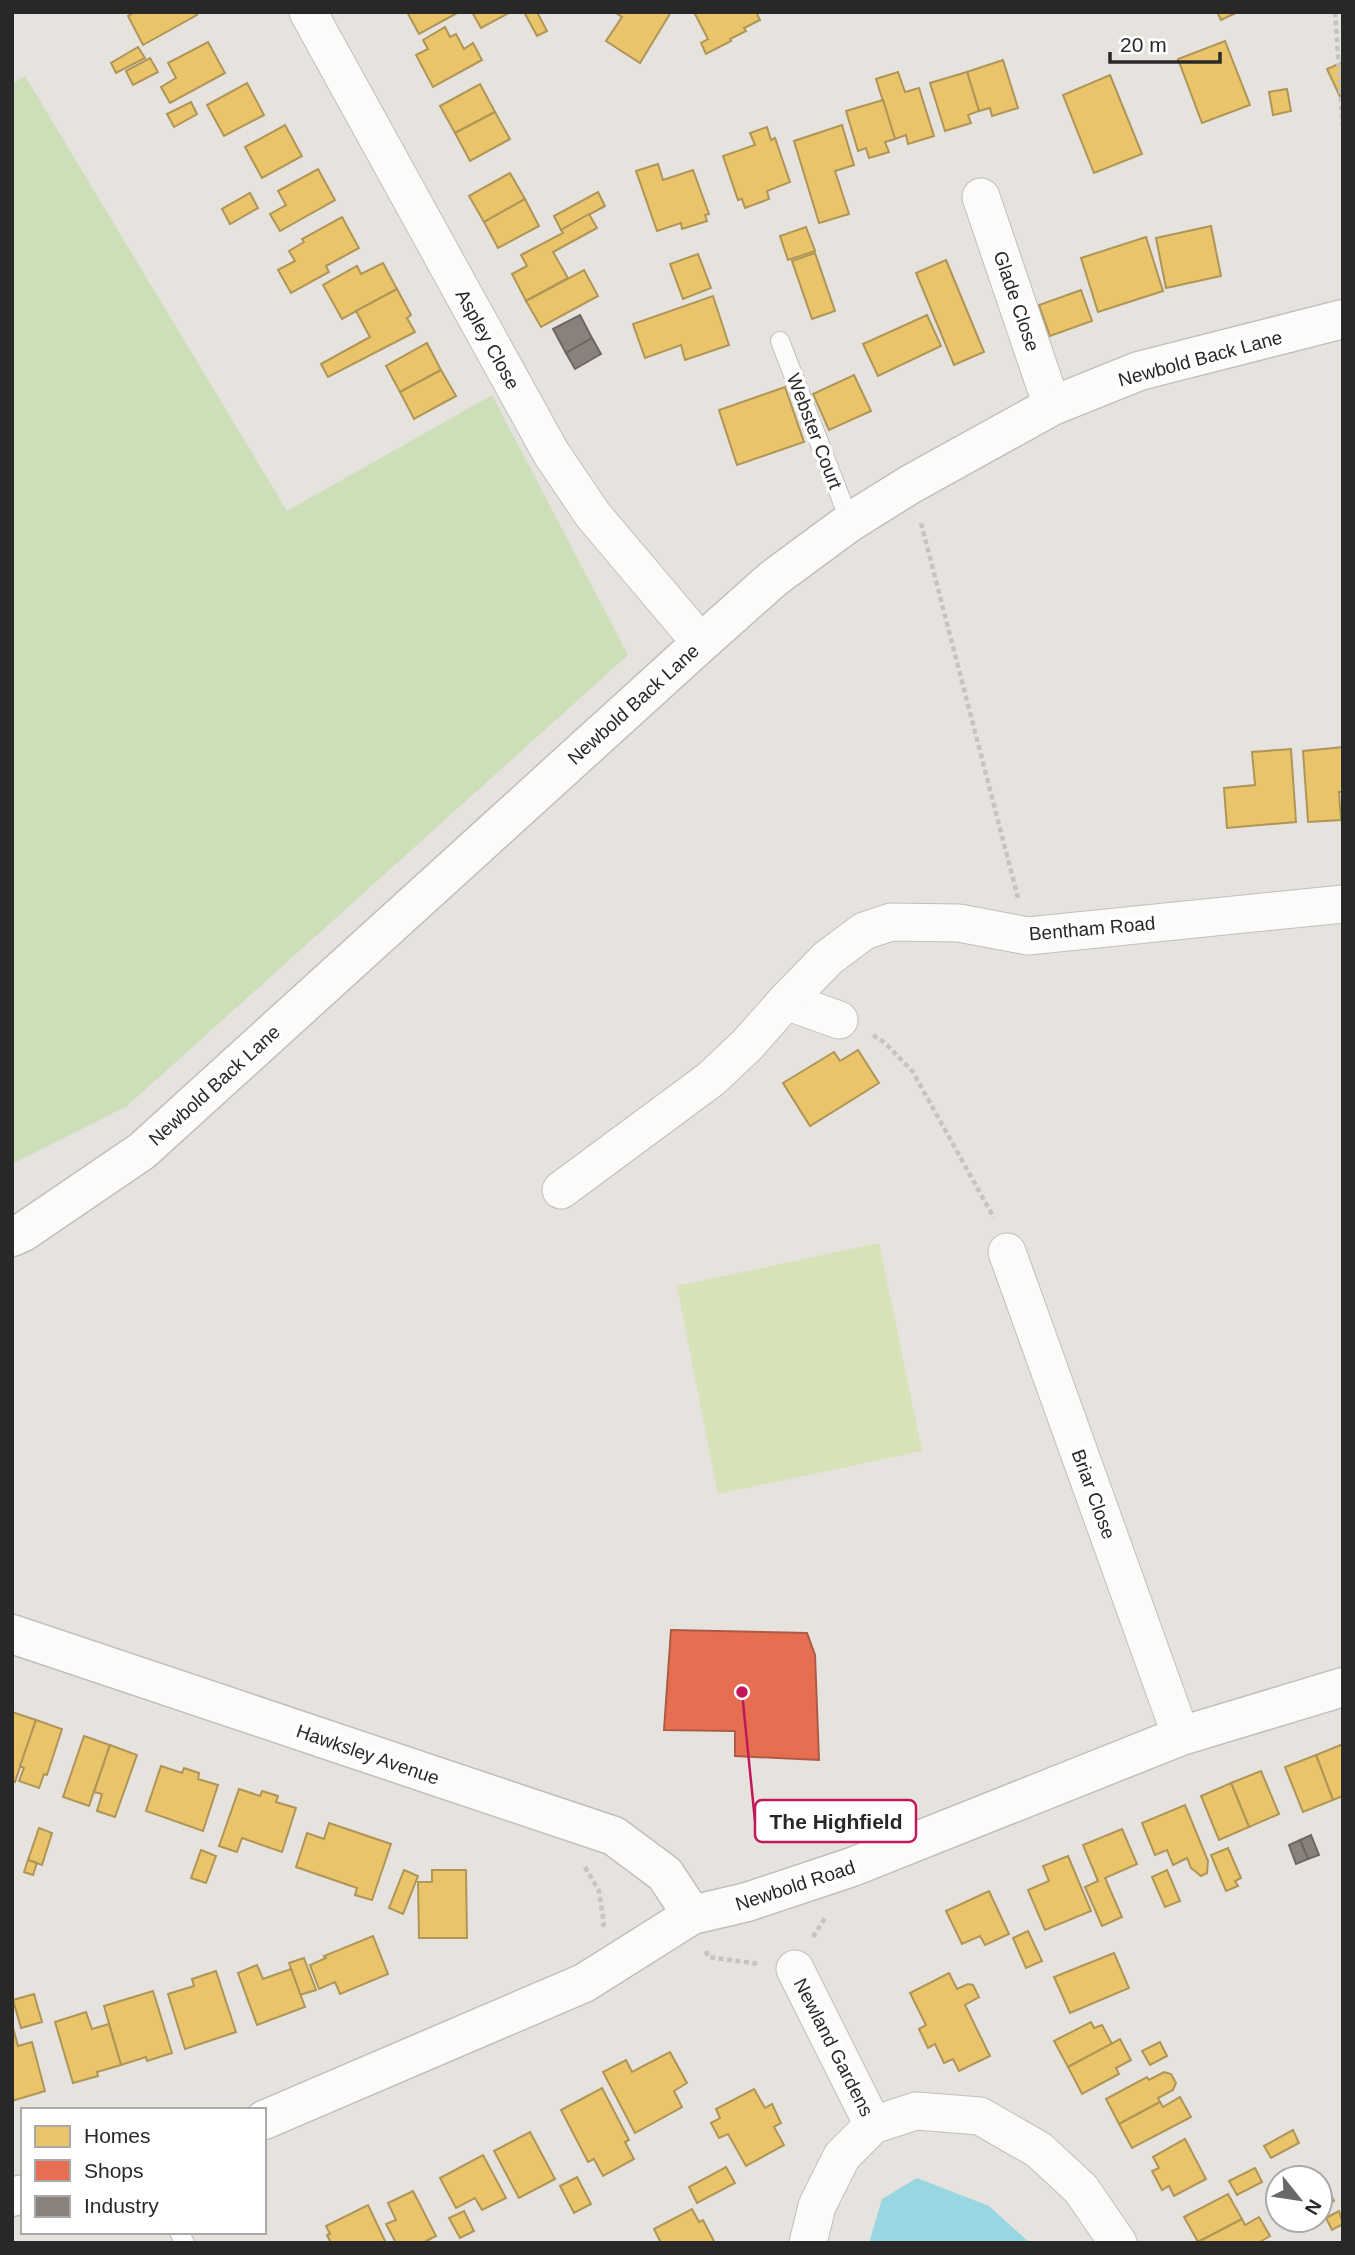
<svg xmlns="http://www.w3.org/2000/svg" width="1355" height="2255" viewBox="0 0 1355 2255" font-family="Helvetica,sans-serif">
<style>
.green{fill:#cddfb9}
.pitch{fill:#d7e2b8}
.water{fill:#98d7e2}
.homes{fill:#e9c46a;stroke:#af9556;stroke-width:2}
.shops{fill:#e76f51;stroke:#ae5a45;stroke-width:2}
.industry{fill:#8a817c;stroke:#6d6663;stroke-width:2}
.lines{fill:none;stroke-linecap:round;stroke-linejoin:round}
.service-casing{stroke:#c0bfbf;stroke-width:20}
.minor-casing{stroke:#c0bfbf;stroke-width:39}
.tertiary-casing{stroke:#c0bfbf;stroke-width:41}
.secondary-casing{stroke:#c0bfbf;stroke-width:41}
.path{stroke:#c4c4c3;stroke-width:4.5;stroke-dasharray:5 3.5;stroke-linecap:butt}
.service{stroke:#fbfbfa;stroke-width:18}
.minor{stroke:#fbfbfa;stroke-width:37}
.tertiary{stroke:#fbfbfa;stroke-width:38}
.secondary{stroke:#fbfbfa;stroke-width:38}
.labels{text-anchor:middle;stroke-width:7;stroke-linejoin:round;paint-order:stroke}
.street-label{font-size:19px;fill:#282828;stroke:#fff}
.leader{fill:none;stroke:#c2185b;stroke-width:2.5}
.callout-dot{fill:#c2185b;stroke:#fff;stroke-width:2.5}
.callout{fill:#fff;stroke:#c2185b;stroke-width:2.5}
.callout-label{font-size:21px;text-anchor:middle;font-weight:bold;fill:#282828}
</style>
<rect width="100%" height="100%" fill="#e6e2de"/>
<path class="green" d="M25 76 287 511 492 395 628 655 127 1106 12 1164V84Z"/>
<path class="pitch" d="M879 1243 922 1451 718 1494 677 1286Z"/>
<path class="water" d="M917 2178 989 2206 1030 2243H869L882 2199Z"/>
<g class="homes">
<path d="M135 12H195L197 15 143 45 128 16Z"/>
<path d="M407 12H459L419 34Z"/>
<path d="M477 12H508L509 13 481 28 473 14Z"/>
<path d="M524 12H537L547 31 537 36Z"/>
<path d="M614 12H671L640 63 606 41 622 17Z"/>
<path d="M694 12H756L760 20 744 28 746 31 730 39 731 41 706 54 701 43 708 39Z"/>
<path d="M1217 12H1238L1221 20Z"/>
<path d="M445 27 450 37 456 34 464 49 473 43 482 60 433 87 416 55 428 49 423 40Z"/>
<path d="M1225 41 1250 105 1202 123 1178 59Z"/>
<path d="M208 42 225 73 170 103 161 87 176 78 168 63Z"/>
<path d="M138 47 145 58 116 73 111 63Z"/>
<path d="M150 58 158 72 133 85 126 71Z"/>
<path d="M1003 60 1018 108 992 116 990 108 979 111 967 72Z"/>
<path d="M1343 62V103L1327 69Z"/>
<path d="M898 72 905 92 919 88 934 136 908 144 906 135 895 139 876 79Z"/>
<path d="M967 72 979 111 968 115 971 123 945 131 930 83Z"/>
<path d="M1110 75 1142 154 1094 173 1063 95Z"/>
<path d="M247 83 264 115 224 136 207 105Z"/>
<path d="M480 84 495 112 455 133 440 106Z"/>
<path d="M1287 89 1291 111 1273 115 1269 92Z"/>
<path d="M883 100 895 139 885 142 889 152 869 158 866 148 858 151 846 111Z"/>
<path d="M191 102 197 114 174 127 167 114Z"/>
<path d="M495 112 510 139 470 161 455 133Z"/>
<path d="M285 125 302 156 262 178 245 147Z"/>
<path d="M842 125 854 165 835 171 849 214 819 223 794 141Z"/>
<path d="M767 127 771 140 775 138 790 182 767 191 769 199 745 208 742 199 738 200 723 156 755 145 750 133Z"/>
<path d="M658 164 663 180 693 170 709 214 705 215 707 221 682 229 681 223 657 231 636 171Z"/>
<path d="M318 169 335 200 280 231 270 214 286 205 278 191Z"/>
<path d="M510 173 525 199 484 222 469 196Z"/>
<path d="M598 192 605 206 561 230 554 216Z"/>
<path d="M250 193 258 208 230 224 222 209Z"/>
<path d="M525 199 539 226 498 248 484 222Z"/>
<path d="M589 214 597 228 553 252 568 278 526 301 512 274 527 266 521 255 563 233 561 230Z"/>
<path d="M342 217 359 248 326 266 329 272 291 293 278 270 295 261 289 251 304 242 302 239Z"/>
<path d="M1211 226 1221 276 1166 288 1156 238Z"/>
<path d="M806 227 815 251 788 260 780 236Z"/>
<path d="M1146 237 1163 291 1098 312 1081 258Z"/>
<path d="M815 253 835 311 812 319 792 261Z"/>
<path d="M698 254 711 288 683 299 670 264Z"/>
<path d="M946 260 984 352 954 365 916 273Z"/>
<path d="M383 263 397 289 342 319 323 285 357 266 361 274Z"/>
<path d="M584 270 598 296 541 327 526 301Z"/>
<path d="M397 289 411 315 407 318 415 332 328 377 321 364 370 337 356 311Z"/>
<path d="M1081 290 1092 321 1050 336 1039 305Z"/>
<path d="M713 296 729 345 685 360 681 345 645 358 633 324Z"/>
<path d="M927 315 941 346 878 376 863 344Z"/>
<path d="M427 343 441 370 400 392 386 366Z"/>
<path d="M441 370 456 396 414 419 400 392Z"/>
<path d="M854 375 871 411 829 430 813 394Z"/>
<path d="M785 387 804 442 737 465 719 410Z"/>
<path d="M1343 747V792H1339L1341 820 1308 822 1303 751Z"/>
<path d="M1291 749 1296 822 1227 828 1224 788 1255 785 1252 752Z"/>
<path d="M858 1050 879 1083 810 1126 783 1083 834 1052 840 1061Z"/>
<path d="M12 1712 36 1720 15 1782 12 1781Z"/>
<path d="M36 1720 62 1729 47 1775 44 1774 39 1788 19 1781 24 1768 20 1766Z"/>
<path d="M84 1736 110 1745 89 1806 63 1797Z"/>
<path d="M1343 1744V1796L1333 1800 1316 1755Z"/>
<path d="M110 1745 137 1755 115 1817 97 1811 102 1794 94 1792Z"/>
<path d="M1316 1755 1333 1800 1303 1812 1285 1767Z"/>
<path d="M161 1766 182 1773 184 1768 199 1773 198 1779 218 1785 203 1831 146 1811Z"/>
<path d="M1261 1771 1279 1814 1249 1827 1231 1783Z"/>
<path d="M1231 1783 1249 1827 1219 1840 1201 1796Z"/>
<path d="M239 1789 260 1796 262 1791 278 1796 276 1802 296 1808 282 1852 242 1838 237 1852 219 1846Z"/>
<path d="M1185 1805 1208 1861 1207 1873 1201 1876 1191 1868 1187 1858 1173 1865 1167 1850 1155 1855 1142 1823Z"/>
<path d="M329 1823 391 1844 372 1900 355 1895 357 1888 296 1867 307 1833 324 1839Z"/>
<path d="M39 1828 52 1833 42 1865 28 1860Z"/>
<path d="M1122 1829 1137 1864 1105 1878 1122 1917 1102 1926 1085 1887 1098 1881 1083 1845Z"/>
<path d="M1228 1848 1241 1878 1235 1881 1238 1886 1226 1891 1211 1855Z"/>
<path d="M201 1850 216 1856 206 1883 191 1878Z"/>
<path d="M1068 1856 1091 1911 1045 1930 1028 1890 1049 1881 1043 1866Z"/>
<path d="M28 1860 37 1863 33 1875 24 1872Z"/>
<path d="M404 1870 418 1876 403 1914 389 1908Z"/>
<path d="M432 1870H466L467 1938H419L418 1882H432Z"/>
<path d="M1167 1870 1180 1901 1165 1907 1152 1877Z"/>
<path d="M989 1891 1009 1934 985 1945 980 1936 962 1944 946 1911Z"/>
<path d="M1028 1931 1042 1961 1026 1968 1013 1938Z"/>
<path d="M373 1936 388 1974 340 1994 335 1982 319 1989 310 1965 326 1958 324 1956Z"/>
<path d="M1114 1953 1129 1988 1070 2013 1054 1977Z"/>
<path d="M304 1958 316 1990 300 1995 289 1963Z"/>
<path d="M257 1965 263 1979 291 1969 305 2007 257 2025 238 1973Z"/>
<path d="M216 1971 236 2032 185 2049 168 1994 194 1986 192 1979Z"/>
<path d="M949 1973 957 1989 968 1984 973 1985 979 1997 965 2005 990 2056 959 2071 953 2059 944 2063 935 2044 928 2048 919 2029 926 2025 910 1993Z"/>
<path d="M153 1991 172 2053 147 2061 146 2057 121 2065 104 2006Z"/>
<path d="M34 1994 42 2022 21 2028 13 2000Z"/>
<path d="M86 2012 92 2029 109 2024 121 2065 97 2072 98 2076 73 2083 55 2022Z"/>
<path d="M1091 2022 1094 2028 1102 2025 1112 2044 1068 2067 1054 2041Z"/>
<path d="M12 2024 18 2046 32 2042 45 2091 12 2101Z"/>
<path d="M1120 2039 1131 2060 1116 2068 1119 2074 1082 2094 1068 2067Z"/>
<path d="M1160 2042 1167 2056 1150 2065 1142 2051Z"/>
<path d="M670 2052 687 2083 674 2091 682 2107 635 2133 603 2072 626 2060 632 2072Z"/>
<path d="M1164 2072 1171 2074 1176 2083 1173 2090 1158 2098 1160 2102 1119 2124 1106 2099 1147 2077 1149 2080Z"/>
<path d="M602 2088 629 2140 625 2142 634 2159 603 2176 594 2159 588 2162 561 2110Z"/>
<path d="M754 2089 765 2108 772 2104 781 2123 774 2127 784 2145 746 2166 728 2134 719 2138 711 2123 720 2118 716 2109Z"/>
<path d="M1180 2097 1191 2117 1132 2148 1119 2124 1160 2102 1163 2107Z"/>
<path d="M1293 2130 1299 2143 1271 2158 1264 2146Z"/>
<path d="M530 2132 555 2179 519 2198 494 2151Z"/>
<path d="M1185 2139 1206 2179 1174 2196 1169 2186 1162 2190 1152 2171 1159 2168 1153 2157Z"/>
<path d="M483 2155 506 2198 482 2210 475 2198 456 2208 440 2178Z"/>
<path d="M726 2167 735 2183 697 2203 689 2187Z"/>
<path d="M1255 2168 1262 2182 1237 2195 1229 2181Z"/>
<path d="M1320 2174 1334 2201 1321 2209 1320 2178H1314Z"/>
<path d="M577 2177 591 2204 574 2213 560 2186Z"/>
<path d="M413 2191 436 2236 426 2241 427 2243H396L386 2224 396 2220 388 2203Z"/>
<path d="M1228 2194 1242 2219 1198 2242 1184 2217Z"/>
<path d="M368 2205 386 2243H331L327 2235 330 2234 326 2226Z"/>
<path d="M692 2209 699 2222 703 2220 715 2243H661L654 2229Z"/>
<path d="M464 2211 474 2231 460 2238 449 2218Z"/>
<path d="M1339 2211 1343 2224 1332 2230 1326 2218Z"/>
<path d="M1259 2217 1270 2236 1258 2243 1198 2242 1242 2219 1245 2225Z"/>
</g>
<path class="shops" d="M671 1630 807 1633 815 1655 819 1760 735 1756V1731L664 1730Z"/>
<g class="industry">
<path d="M580 315 592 338 566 353 553 329Z"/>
<path d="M592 338 601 354 575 369 566 353Z"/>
<path d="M1311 1835 1319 1855 1308 1859 1300 1840Z"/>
<path d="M1300 1840 1308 1859 1296 1864 1289 1845Z"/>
</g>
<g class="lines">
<defs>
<g id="service">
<path d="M780 341 850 522"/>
<path d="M179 2232 185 2243"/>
</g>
<g id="minor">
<path d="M308 12 551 453 593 515 701 643"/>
<path d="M981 197 1052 406"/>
<path d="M839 1020 786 1001 828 958 864 931 891 922 959 923 1028 936 1343 904"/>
<path d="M561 1190 711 1079 747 1045 786 1001"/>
<path d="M1007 1252 1181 1736"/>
<path d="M795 1969 873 2125"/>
<path d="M808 2243 817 2206 842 2156 873 2125 916 2111 980 2116 1039 2150 1081 2189 1118 2243"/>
</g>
<g id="tertiary">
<path d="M12 1237 23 1232 142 1151 701 643 774 578 850 522 911 484 1052 406 1139 371 1343 319"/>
<path d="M12 1634 614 1836 665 1874 692 1915"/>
</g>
<g id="secondary">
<path d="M264 2120 584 1983 692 1915 747 1902 852 1867 1181 1736 1343 1687"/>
<path d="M12 2197 23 2194"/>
</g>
</defs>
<use href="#service" class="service-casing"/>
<use href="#minor" class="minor-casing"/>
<use href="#tertiary" class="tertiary-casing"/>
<use href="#secondary" class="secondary-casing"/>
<g class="path">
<path d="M1335 12 1343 131"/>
<path d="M921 523 1018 898"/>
<path d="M873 1035 885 1043 913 1072 994 1218"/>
<path d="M585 1867 599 1891 604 1924 602 1927"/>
<path d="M813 1937 825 1918"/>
<path d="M706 1951 708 1957 760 1964"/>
</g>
<use href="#service" class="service"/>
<use href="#minor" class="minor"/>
<use href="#tertiary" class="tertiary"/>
<use href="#secondary" class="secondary"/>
</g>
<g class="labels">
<g class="street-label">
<text transform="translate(1017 301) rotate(71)" y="7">Glade Close</text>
<text transform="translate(488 339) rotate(61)" y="7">Aspley Close</text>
<text transform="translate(1200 358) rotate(-15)" y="7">Newbold Back Lane</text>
<text transform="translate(815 431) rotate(69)" y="7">Webster Court</text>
<text transform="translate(633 704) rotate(-42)" y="7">Newbold Back Lane</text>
<text transform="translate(1092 928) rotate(-5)" y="7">Bentham Road</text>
<text transform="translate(214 1085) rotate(-42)" y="7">Newbold Back Lane</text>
<text transform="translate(1094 1494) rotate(70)" y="7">Briar Close</text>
<text transform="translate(368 1754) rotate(19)" y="7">Hawksley Avenue</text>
<text transform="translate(795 1885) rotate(-18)" y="7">Newbold Road</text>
<text transform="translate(834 2047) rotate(63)" y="7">Newland Gardens</text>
</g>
</g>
<path class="leader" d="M742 1692L755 1821"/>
<circle class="callout-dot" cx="742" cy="1692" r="7"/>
<rect class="callout" x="755" y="1800" width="161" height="42" rx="7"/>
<g class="callout-label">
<text x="836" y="1829">The Highfield</text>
</g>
<rect width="1355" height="2255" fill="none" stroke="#282828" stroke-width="28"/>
<rect x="21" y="2108" width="245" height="126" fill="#ffffff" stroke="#a9a9a9" stroke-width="2"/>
<rect x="35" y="2126" width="35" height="21" fill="#e9c46a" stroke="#a9a9a9" stroke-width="2"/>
<text x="84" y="2143" font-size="21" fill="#282828">Homes</text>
<rect x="35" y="2160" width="35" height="21" fill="#e76f51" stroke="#a9a9a9" stroke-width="2"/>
<text x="84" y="2178" font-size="21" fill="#282828">Shops</text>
<rect x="35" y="2196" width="35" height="21" fill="#8a817c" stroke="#a9a9a9" stroke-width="2"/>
<text x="84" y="2213" font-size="21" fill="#282828">Industry</text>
<g transform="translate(1299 2199) rotate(120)"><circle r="33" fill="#ffffff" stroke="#a9a9a9" stroke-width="2"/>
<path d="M0-5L12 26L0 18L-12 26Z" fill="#6a6968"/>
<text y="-10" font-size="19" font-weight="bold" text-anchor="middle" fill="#282828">N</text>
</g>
<path d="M1110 52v10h110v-10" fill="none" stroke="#282828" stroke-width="3.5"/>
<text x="1120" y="52" font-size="21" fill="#282828" stroke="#ffffff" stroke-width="5" paint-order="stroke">20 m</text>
</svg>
